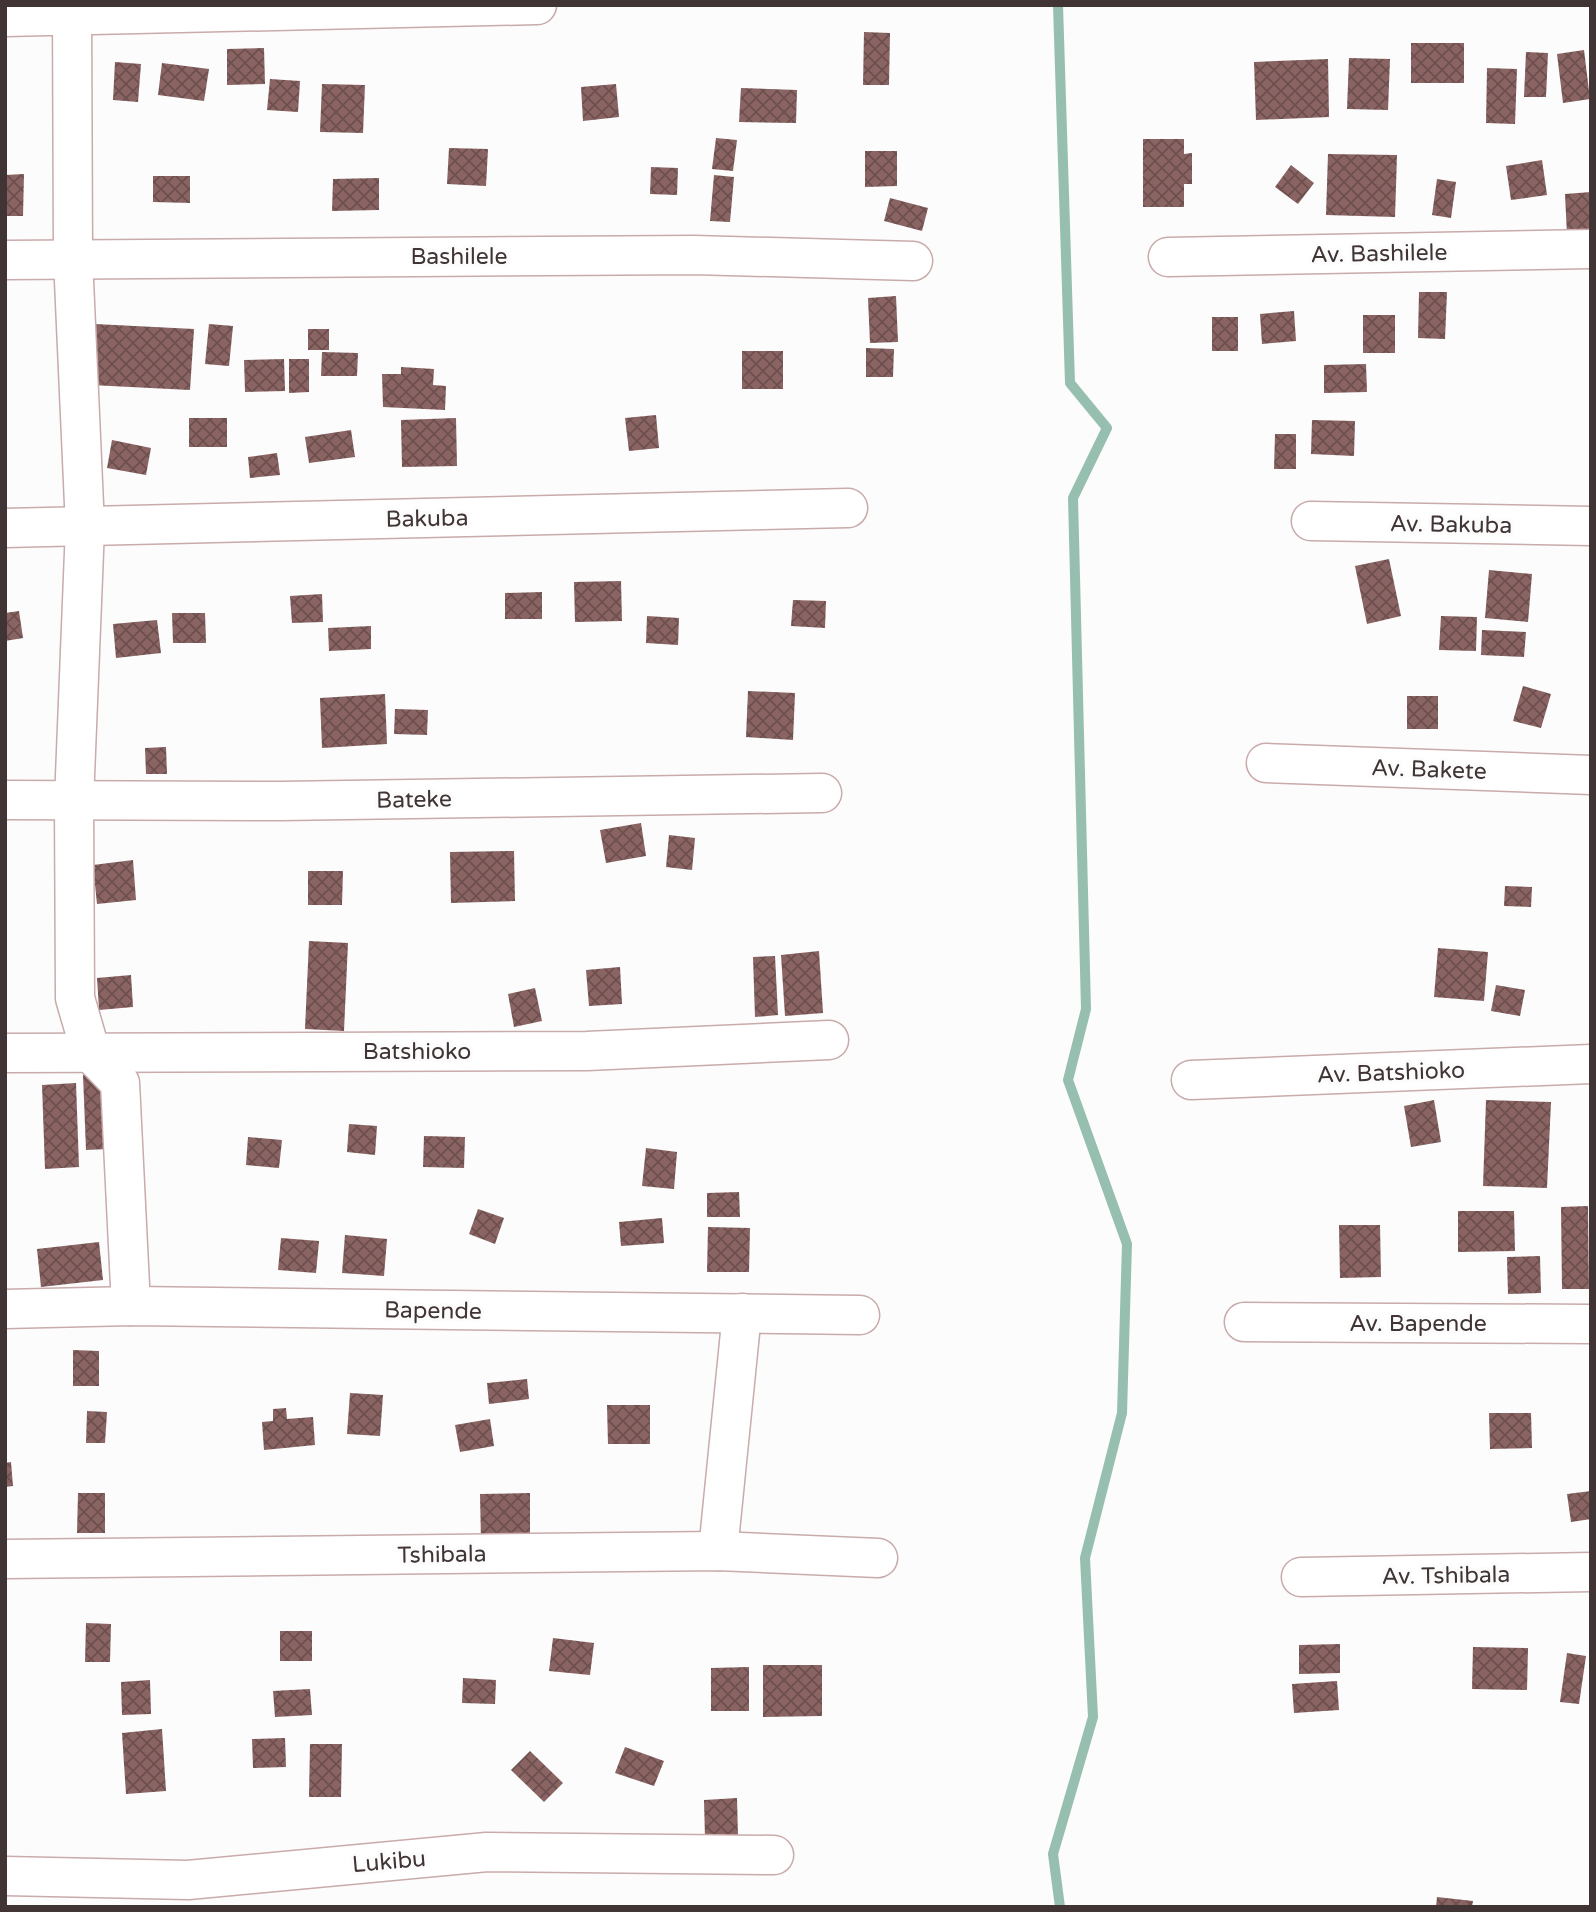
<svg xmlns="http://www.w3.org/2000/svg" width="1596" height="1912" viewBox="0 0 1596 1912" font-family="'Varela Round',sans-serif">
<style>
.lines{fill:none;stroke-linecap:round;stroke-linejoin:round}
.stream{stroke:#96bfb0;stroke-width:10}
.building{fill:url(#building-cross-hatch)}
.minor-casing{stroke:#c8abaa;stroke-width:41}
.minor{stroke:#fff;stroke-width:38}
.labels{text-anchor:middle;stroke-width:7;stroke-linejoin:round;paint-order:stroke}
.street-label{font-size:23px;fill:#403434;stroke:#fcfcfc}
</style>
<defs>
<pattern id="building-cross-hatch" width="8" height="8" patternUnits="userSpaceOnUse" patternTransform="scale(1.75)"><rect width="8" height="8" fill="#8a6462"/><path d="M0 0l8 8M0 8l8-8" fill="none" stroke="#6c4f4e"/></pattern>
</defs>
<rect width="100%" height="100%" fill="#fcfcfc"/>
<g class="lines">
<path class="stream" d="M1058 5 1070 383 1107 428 1073 498 1086 1009 1068 1080 1127 1244 1122 1413 1085 1558 1093 1717 1053 1854 1060 1907"/>
</g>
<g class="building">
<path d="M864 32 890 33 889 85H863Z"/>
<rect x="1411" y="43" width="53" height="40"/>
<path d="M264 48 265 84 227 85V49Z"/>
<path d="M1584 50 1590 99 1563 103 1557 54Z"/>
<path d="M1526 52 1548 53 1546 97H1524Z"/>
<path d="M1349 58 1390 59 1388 110 1347 109Z"/>
<path d="M1328 59 1329 117 1256 120 1254 62Z"/>
<path d="M115 62 141 64 138 102 113 100Z"/>
<path d="M162 63 209 69 204 101 158 95Z"/>
<path d="M1487 68 1517 69 1515 124 1486 123Z"/>
<path d="M270 79 300 81 298 112 267 110Z"/>
<path d="M322 84 365 85 363 133 320 132Z"/>
<path d="M616 84 619 117 583 121 581 87Z"/>
<path d="M741 88 797 90 796 123 739 122Z"/>
<path d="M716 138 737 140 733 171 712 169Z"/>
<path d="M1143 139H1184V154L1192 153V184H1184V207H1143Z"/>
<path d="M449 148 488 149 486 186 447 184Z"/>
<path d="M865 151H897V186L865 187Z"/>
<path d="M1328 154 1397 155 1395 217 1326 215Z"/>
<path d="M1542 160 1547 195 1511 200 1506 166Z"/>
<path d="M1291 165 1314 183 1298 204 1275 187Z"/>
<path d="M651 167 678 168 677 195 650 194Z"/>
<path d="M24 174 23 216H5V175Z"/>
<path d="M714 175 734 177 730 222 710 221Z"/>
<path d="M153 176H190V203L153 202Z"/>
<path d="M379 178V210L332 211 333 179Z"/>
<path d="M1437 179 1456 182 1451 218 1432 215Z"/>
<path d="M1591 192V233L1567 235 1565 194Z"/>
<path d="M890 198 928 208 922 231 884 221Z"/>
<path d="M1419 292H1447L1445 339 1418 338Z"/>
<path d="M896 296 898 342 870 343 868 298Z"/>
<path d="M1294 311 1296 341 1262 344 1260 314Z"/>
<rect x="1363" y="315" width="32" height="38"/>
<rect x="1212" y="317" width="26" height="34"/>
<path d="M95 324 194 329 190 390 91 385Z"/>
<path d="M209 324 233 326 229 366 205 364Z"/>
<rect x="308" y="329" width="21" height="21"/>
<path d="M866 348 894 349 893 377H866Z"/>
<rect x="742" y="351" width="41" height="38"/>
<path d="M322 352 358 353 357 376H321Z"/>
<path d="M284 359 285 391 245 392 244 360Z"/>
<path d="M289 359H309V392L289 393Z"/>
<path d="M1366 364 1367 392 1324 393V365Z"/>
<path d="M401 367 434 369 433 385 446 386 445 410 383 407 382 374H401Z"/>
<path d="M656 415 659 448 629 451 625 418Z"/>
<rect x="189" y="418" width="38" height="29"/>
<path d="M456 418 457 466 402 467 401 420Z"/>
<path d="M1312 420 1355 421 1354 456 1311 454Z"/>
<path d="M351 430 355 457 309 463 305 437Z"/>
<path d="M1275 434H1296V469H1274Z"/>
<path d="M112 440 151 448 146 475 107 468Z"/>
<path d="M277 453 280 475 250 478 248 457Z"/>
<path d="M1389 559 1401 616 1367 624 1355 566Z"/>
<path d="M1489 570 1532 574 1528 622 1485 618Z"/>
<path d="M621 581 622 621 575 622 574 582Z"/>
<path d="M542 592V619H505V593Z"/>
<path d="M322 594 323 622 292 623 290 596Z"/>
<path d="M793 600 826 601 825 628 791 626Z"/>
<path d="M19 611 23 638 5 641V613Z"/>
<path d="M172 613H205L206 643H173Z"/>
<path d="M647 616 679 618 678 645 646 643Z"/>
<path d="M1441 616 1477 617 1476 651 1439 650Z"/>
<path d="M157 620 161 653 116 658 113 624Z"/>
<path d="M371 626V649L329 651 328 628Z"/>
<path d="M1482 630 1526 632 1524 657 1481 655Z"/>
<path d="M1523 686 1551 694 1541 728 1513 721Z"/>
<path d="M748 691 795 693 793 740 746 737Z"/>
<path d="M385 694 387 744 322 748 320 698Z"/>
<rect x="1407" y="696" width="31" height="33"/>
<path d="M395 709 428 710 427 735 394 734Z"/>
<path d="M166 747 167 774H146L145 748Z"/>
<path d="M641 823 646 856 606 863 600 830Z"/>
<path d="M669 835 695 838 692 870 666 867Z"/>
<path d="M514 851 515 901 451 903 450 852Z"/>
<path d="M133 860 136 900 97 904 93 865Z"/>
<path d="M308 871H343L342 905H308Z"/>
<path d="M1505 886 1532 887 1531 907 1504 906Z"/>
<path d="M309 941 348 943 344 1031 305 1029Z"/>
<path d="M1438 948 1488 952 1484 1001 1434 997Z"/>
<path d="M819 951 823 1013 785 1016 781 955Z"/>
<path d="M775 956 778 1015 755 1017 753 957Z"/>
<path d="M620 967 622 1004 589 1006 586 970Z"/>
<path d="M131 975 133 1007 99 1010 97 978Z"/>
<path d="M1496 985 1525 990 1520 1016 1491 1011Z"/>
<path d="M535 988 542 1021 514 1027 508 994Z"/>
<path d="M104 1074 107 1149 86 1150 83 1075Z"/>
<path d="M76 1083 79 1167 45 1169 42 1085Z"/>
<path d="M1434 1100 1441 1142 1411 1147 1404 1106Z"/>
<path d="M1486 1100 1551 1102 1547 1188 1483 1186Z"/>
<path d="M349 1124 377 1126 375 1155 347 1152Z"/>
<path d="M424 1136 465 1137 464 1168 423 1167Z"/>
<path d="M248 1137 282 1140 279 1168 246 1165Z"/>
<path d="M646 1148 677 1152 674 1189 642 1186Z"/>
<path d="M739 1192 740 1217H707V1193Z"/>
<path d="M1588 1206 1589 1289H1562L1561 1207Z"/>
<path d="M478 1209 504 1218 495 1244 469 1234Z"/>
<path d="M1458 1211H1514L1515 1251 1458 1252Z"/>
<path d="M662 1218 664 1243 621 1246 619 1222Z"/>
<path d="M1339 1225H1380L1381 1277 1340 1278Z"/>
<path d="M708 1227 750 1228 749 1272H707Z"/>
<path d="M345 1235 387 1239 384 1276 342 1273Z"/>
<path d="M281 1238 319 1241 316 1273 278 1270Z"/>
<path d="M99 1242 103 1280 41 1287 37 1249Z"/>
<path d="M1540 1256 1541 1293 1508 1294 1507 1257Z"/>
<path d="M73 1350 99 1351V1386H73Z"/>
<path d="M527 1379 529 1399 489 1404 487 1383Z"/>
<path d="M350 1393 383 1395 380 1436 347 1434Z"/>
<path d="M607 1405H650V1444H608Z"/>
<path d="M286 1408 287 1419 313 1417 315 1445 264 1450 262 1422 273 1421V1409Z"/>
<path d="M87 1411 107 1412 105 1443H86Z"/>
<path d="M1489 1413H1531L1532 1448 1490 1449Z"/>
<path d="M490 1419 494 1446 460 1452 455 1425Z"/>
<path d="M11 1462 13 1486 5 1487V1463Z"/>
<path d="M1591 1491V1519L1571 1522 1567 1494Z"/>
<path d="M78 1493H105V1533H77Z"/>
<path d="M530 1493V1540H481L480 1494Z"/>
<path d="M86 1623 111 1624 110 1662H85Z"/>
<rect x="280" y="1631" width="32" height="30"/>
<path d="M553 1638 594 1643 590 1675 549 1671Z"/>
<path d="M1340 1644V1673L1299 1674V1645Z"/>
<path d="M1473 1647 1528 1648 1527 1690 1472 1689Z"/>
<path d="M1567 1653 1586 1656 1579 1704 1560 1702Z"/>
<path d="M763 1665H822V1716L763 1717Z"/>
<path d="M749 1667V1711H711V1668Z"/>
<path d="M463 1678 496 1680 495 1704 462 1703Z"/>
<path d="M150 1680 151 1714 122 1715 121 1682Z"/>
<path d="M1337 1681 1339 1710 1294 1713 1292 1684Z"/>
<path d="M310 1689 312 1715 275 1717 273 1691Z"/>
<path d="M162 1729 166 1791 126 1794 122 1733Z"/>
<path d="M285 1738 286 1767 253 1768 252 1739Z"/>
<path d="M310 1744H342L341 1797H309Z"/>
<path d="M625 1747 664 1761 654 1786 615 1773Z"/>
<path d="M530 1751 563 1783 544 1802 511 1770Z"/>
<path d="M737 1798 738 1837 705 1838 704 1800Z"/>
<path d="M1437 1897 1473 1901 1472 1907H1436Z"/>
</g>
<g class="lines">
<defs>
<g id="minor">
<path d="M72 5 73 258 85 527 74 801 75 998 91 1053 120 1083 131 1306"/>
<path d="M5 17 537 5"/>
<path d="M1168 257 1591 249"/>
<path d="M5 260 694 255 913 261"/>
<path d="M1311 521 1591 526"/>
<path d="M5 528 848 508"/>
<path d="M1266 763 1591 775"/>
<path d="M5 800 281 801 822 793"/>
<path d="M5 1053 587 1051 829 1040"/>
<path d="M1191 1080 1591 1064"/>
<path d="M5 1309 131 1306 860 1315"/>
<path d="M1244 1322 1591 1324"/>
<path d="M718 1551 742 1313"/>
<path d="M5 1559 718 1551 878 1558"/>
<path d="M1301 1577 1591 1572"/>
<path d="M5 1876 188 1880 487 1852 774 1855"/>
</g>
</defs>
<use href="#minor" class="minor-casing"/>
<use href="#minor" class="minor"/>
</g>
<g class="labels">
<g class="street-label">
<text transform="translate(1379 253) rotate(-1)" y="8">Av. Bashilele</text>
<text x="459" y="264">Bashilele</text>
<text transform="translate(427 518) rotate(-1)" y="8">Bakuba</text>
<text transform="translate(1451 524) rotate(1)" y="8">Av. Bakuba</text>
<text transform="translate(1429 769) rotate(2)" y="8">Av. Bakete</text>
<text transform="translate(414 799) rotate(-1)" y="8">Bateke</text>
<text x="417" y="1059">Batshioko</text>
<text transform="translate(1391 1072) rotate(-2)" y="8">Av. Batshioko</text>
<text transform="translate(433 1310) rotate(1)" y="8">Bapende</text>
<text x="1418" y="1331">Av. Bapende</text>
<text transform="translate(442 1554) rotate(-1)" y="8">Tshibala</text>
<text transform="translate(1446 1575) rotate(-1)" y="8">Av. Tshibala</text>
<text transform="translate(389 1861) rotate(-5)" y="8">Lukibu</text>
</g>
</g>
<rect width="1596" height="1912" fill="none" stroke="#403434" stroke-width="14"/>
</svg>
